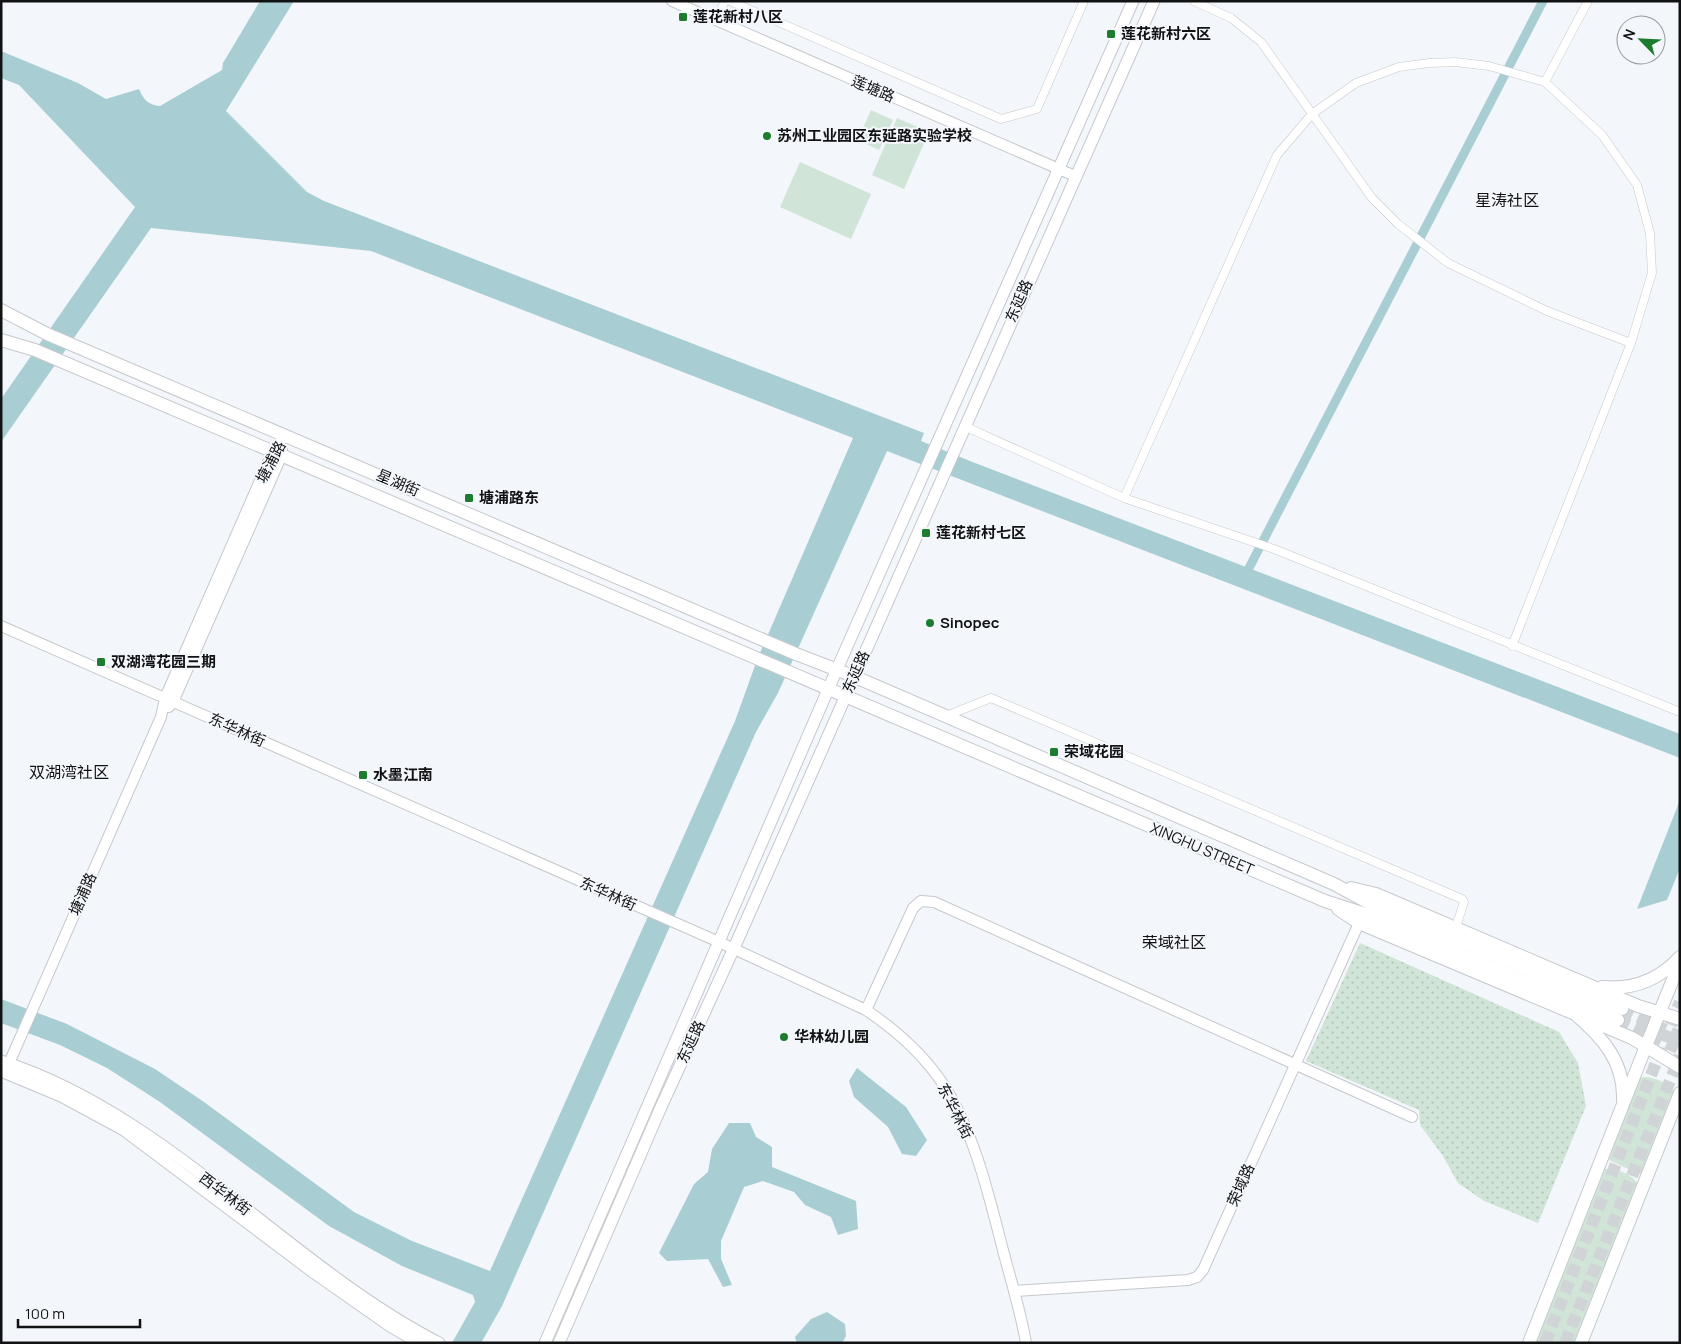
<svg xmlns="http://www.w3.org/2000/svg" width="1681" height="1344" viewBox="0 0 1681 1344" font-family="Manrope,'Noto Sans SC',sans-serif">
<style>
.grass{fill:#d0e4d7}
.park{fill:url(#park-dots)}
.water{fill:#a8ced3}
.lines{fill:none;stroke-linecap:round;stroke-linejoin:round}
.canal{stroke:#a8ced3;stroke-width:9}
.primary-tunnel{stroke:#d1d4d7;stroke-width:12;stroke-dasharray:12 6;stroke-linecap:butt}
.trunk-tunnel{stroke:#d1d4d7;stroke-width:12;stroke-dasharray:12 6;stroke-linecap:butt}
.minor-casing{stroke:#c5c8cc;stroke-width:9}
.tertiary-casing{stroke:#c5c8cc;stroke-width:12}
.secondary-casing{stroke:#c5c8cc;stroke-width:13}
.primary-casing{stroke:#c5c8cc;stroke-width:14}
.trunk-casing{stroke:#c5c8cc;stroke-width:14}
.minor{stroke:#fff;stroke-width:8}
.tertiary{stroke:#fff;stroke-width:10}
.secondary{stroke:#fff;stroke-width:11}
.primary{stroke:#fff;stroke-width:12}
.trunk{stroke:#fff;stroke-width:12}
.poi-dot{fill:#1d7c2d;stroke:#f3f6fa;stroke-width:2}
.labels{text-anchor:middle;stroke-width:4;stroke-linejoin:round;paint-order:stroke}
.poi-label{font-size:15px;font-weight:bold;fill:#111213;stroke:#f3f6fa;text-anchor:start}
.street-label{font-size:15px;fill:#111213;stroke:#f3f6fa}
.neighbourhood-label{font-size:16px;fill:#111213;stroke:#f3f6fa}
</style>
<defs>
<pattern id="park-dots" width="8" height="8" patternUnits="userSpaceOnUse" patternTransform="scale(1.25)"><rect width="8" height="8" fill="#d0e4d7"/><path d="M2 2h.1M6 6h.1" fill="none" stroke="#b2c3b8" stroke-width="1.8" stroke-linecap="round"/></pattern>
</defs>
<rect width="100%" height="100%" fill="#f3f6fa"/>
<g class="grass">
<path d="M871 110 893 120 879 150 858 140Z"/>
<path d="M897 118 929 132 904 189 872 175Z"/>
<path d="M800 162 871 194 851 239 780 207Z"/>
<path d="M1643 1077C1652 1076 1669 1083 1674 1091L1642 1173 1639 1174 1611 1161 1607 1156 1639 1079Z"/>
<path d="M1605 1169C1616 1168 1632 1174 1638 1184L1634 1197 1574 1343H1536Z"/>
</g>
<path class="park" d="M1360 943 1559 1032 1578 1063 1586 1106 1538 1223 1484 1201 1458 1183 1443 1156 1420 1125 1419 1110 1306 1061Z"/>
<g class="water">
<path d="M260 1H294L226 111 307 192 324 201 924 433 921 441 970 461 1680 734V758L887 451 778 693 756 732 502 1306 481 1343H452L475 1302 473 1295 402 1266 329 1226 160 1102 107 1068 60 1045 1 1023V999L67 1024 155 1069 204 1102 354 1212 412 1241 490 1271 735 721 757 660 853 438 371 251 151 228 1 442V399L135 207 19 85 1 78V51L78 83 106 99 139 89C143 99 148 105 160 106L222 70 223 63Z"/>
<path d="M1680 800V868L1667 900 1637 909Z"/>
<path d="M857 1068 906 1107 927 1140 916 1156 902 1154 888 1127 854 1097 849 1081Z"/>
<path d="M729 1123H750L756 1137 772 1147V1167L856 1201 858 1229 838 1235 831 1217 805 1205 794 1192 763 1181 744 1187 721 1241V1259L732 1285 723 1287 708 1259 667 1261 659 1253 694 1184 708 1172 712 1149Z"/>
<path d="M827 1312 845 1324 846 1336 842 1343H797L795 1337 811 1319Z"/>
</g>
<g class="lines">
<path class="canal" d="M1249 568 1543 1"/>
<g class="primary-tunnel">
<path d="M1622 1009 1680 1037"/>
<path d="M1618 1020 1680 1049"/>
</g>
<g class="trunk-tunnel">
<path d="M1545 1343 1680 1002"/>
<path d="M1565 1343 1680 1056"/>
</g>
<defs>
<g id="minor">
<path d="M730 1 1001 119 1037 109 1084 1"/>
<path d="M1194 1 1231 18 1261 42 1372 198 1398 224 1448 263 1547 311 1631 343"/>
<path d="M716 20 725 1"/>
<path d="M1545 82 1588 1"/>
<path d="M964 426 1124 498 1274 549 1680 712"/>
<path d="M1124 498 1277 155 1312 114 1356 83 1399 67 1429 63 1455 62 1489 66 1545 82 1602 135 1637 185 1650 233 1652 273 1631 343 1512 646"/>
<path d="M946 716 991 698 1462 899 1464 902 1456 927"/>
</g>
<g id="tertiary">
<path d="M672 1 1075 176"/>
<path d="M1 626 719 942 866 1010C896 1030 925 1056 945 1087 975 1134 990 1200 1004 1254 1012 1284 1021 1313 1026 1343"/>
<path d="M169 707 173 702 281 457 282 449"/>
<path d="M866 1010 913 908 921 901 934 902 1412 1117"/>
<path d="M6 1070 161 717 165 698 272 453 285 435"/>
<path d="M1014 1291 1188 1280 1197 1277 1203 1270 1359 923"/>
</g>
<g id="secondary">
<path d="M1 1061C167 1114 286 1264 439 1343"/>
<path d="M1 1071 61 1096 124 1130 313 1272 390 1326 419 1343"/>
<path d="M545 1343 837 669 1133 1"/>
<path d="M559 1343 661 1107 734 948 1154 1"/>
</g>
<g id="primary">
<path d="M1 310 47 334 796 654 853 676 1334 884 1371 904 1622 1009"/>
<path d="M1 340 35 350 1325 901 1365 914 1618 1020"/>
<path d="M1351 888 1376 894 1638 1006 1680 1019"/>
<path d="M1338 909 1359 923 1632 1038 1680 1067"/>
<path d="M1602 987C1633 990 1659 980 1680 957"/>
<path d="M1646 1046 1680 962"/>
</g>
<g id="trunk">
<path d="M1575 1014C1602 1037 1624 1061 1623 1099"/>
<path d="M1529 1343 1646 1046"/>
<path d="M1581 1343 1680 1093"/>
</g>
</defs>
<use href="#minor" class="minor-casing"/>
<use href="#tertiary" class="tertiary-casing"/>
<use href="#secondary" class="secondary-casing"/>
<use href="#primary" class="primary-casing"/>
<use href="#trunk" class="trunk-casing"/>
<use href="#minor" class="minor"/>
<use href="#tertiary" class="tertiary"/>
<use href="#secondary" class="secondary"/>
<use href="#primary" class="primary"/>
<use href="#trunk" class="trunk"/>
</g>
<g class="poi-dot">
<rect x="678" y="12" width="10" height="10" rx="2.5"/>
<rect x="1106" y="29" width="10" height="10" rx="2.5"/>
<circle cx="767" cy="136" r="5"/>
<rect x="464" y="493" width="10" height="10" rx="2.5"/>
<rect x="921" y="528" width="10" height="10" rx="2.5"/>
<circle cx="930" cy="623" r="5"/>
<rect x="96" y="657" width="10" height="10" rx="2.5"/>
<rect x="1049" y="747" width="10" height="10" rx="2.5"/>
<rect x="358" y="770" width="10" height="10" rx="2.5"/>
<circle cx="784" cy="1037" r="5"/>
</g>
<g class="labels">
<g class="poi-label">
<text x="693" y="22">莲花新村八区</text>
<text x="1121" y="39">莲花新村六区</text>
<text x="777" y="141">苏州工业园区东延路实验学校</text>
<text x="479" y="503">塘浦路东</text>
<text x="936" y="538">莲花新村七区</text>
<text x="940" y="628">Sinopec</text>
<text x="111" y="667">双湖湾花园三期</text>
<text x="1064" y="757">荣域花园</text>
<text x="373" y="780">水墨江南</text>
<text x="794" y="1042">华林幼儿园</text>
</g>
<g class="street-label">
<text transform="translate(873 89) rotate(23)" y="5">莲塘路</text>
<text transform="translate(1019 301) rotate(-66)" y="5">东延路</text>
<text transform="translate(271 462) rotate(-62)" y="5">塘浦路</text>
<text transform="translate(398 483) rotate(23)" y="5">星湖街</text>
<text transform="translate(856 672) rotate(-66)" y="5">东延路</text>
<text transform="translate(237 730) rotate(24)" y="5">东华林街</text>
<text transform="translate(1202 849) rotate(23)" y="5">XINGHU STREET</text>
<text transform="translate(83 894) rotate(-66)" y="5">塘浦路</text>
<text transform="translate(608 894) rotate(24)" y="5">东华林街</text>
<text transform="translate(691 1042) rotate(-65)" y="5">东延路</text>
<text transform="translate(955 1111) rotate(63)" y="5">东华林街</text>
<text transform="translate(1241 1185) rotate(-66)" y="5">荣域路</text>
<text transform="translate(225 1194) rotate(37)" y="5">西华林街</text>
</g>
<g class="neighbourhood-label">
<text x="1507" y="206">星涛社区</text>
<text x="69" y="778">双湖湾社区</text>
<text x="1174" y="948">荣域社区</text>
</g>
</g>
<rect width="1681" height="1344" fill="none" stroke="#111213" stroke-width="5"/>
<g transform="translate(1641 40) rotate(294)"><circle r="24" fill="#f3f6fa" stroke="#999b9e"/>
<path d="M0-4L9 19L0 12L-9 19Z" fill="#1d7c2d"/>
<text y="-8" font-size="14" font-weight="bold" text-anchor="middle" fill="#111213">N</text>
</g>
<path d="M18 1319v8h122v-8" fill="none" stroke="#111213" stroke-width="2.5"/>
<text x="25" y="1319" font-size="15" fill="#111213" stroke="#f3f6fa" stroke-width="4" paint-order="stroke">100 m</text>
</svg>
